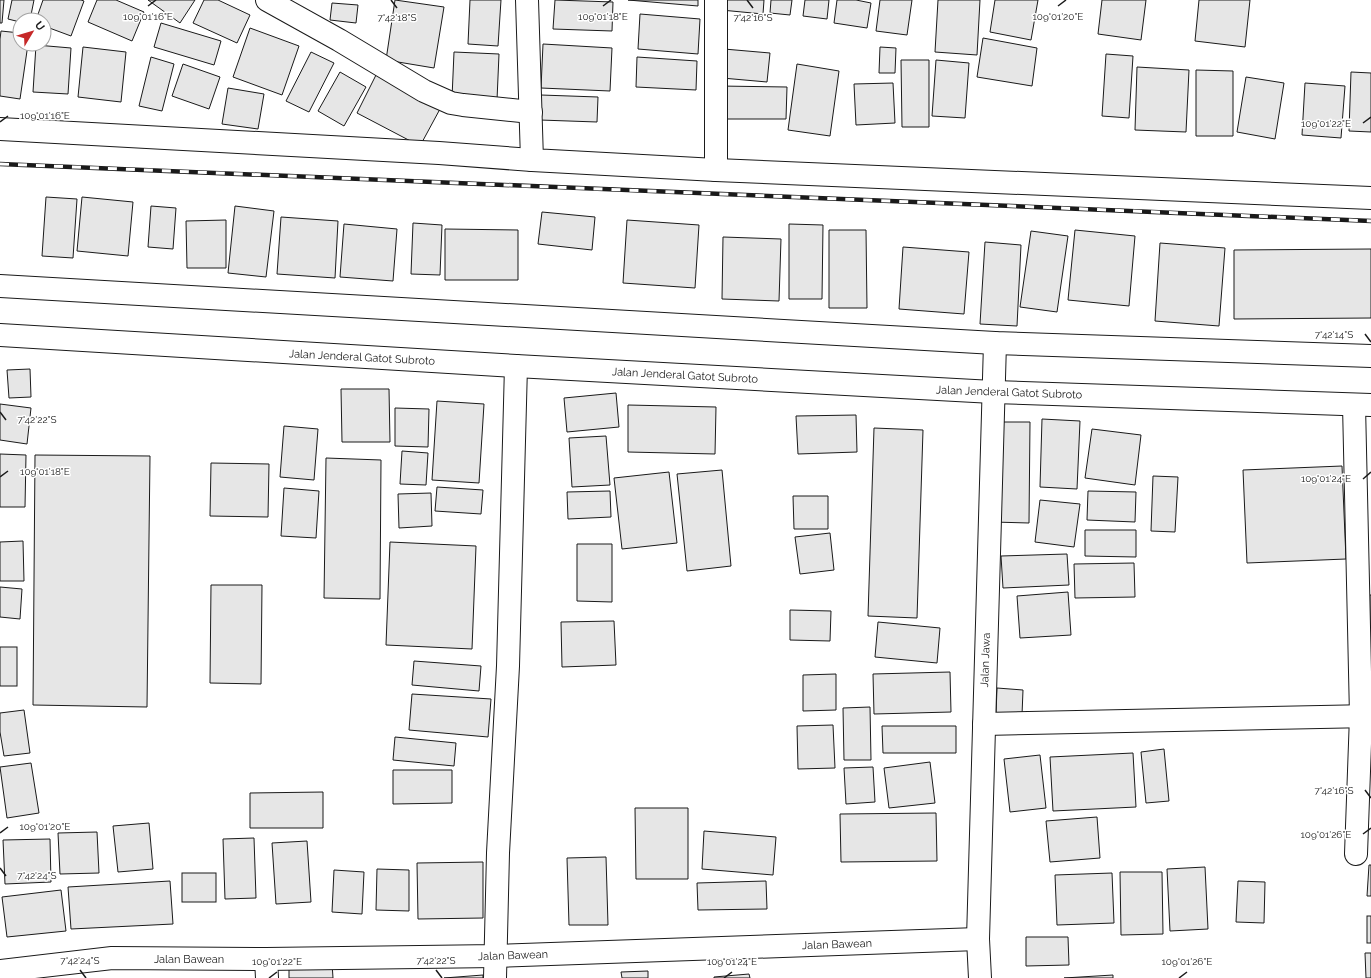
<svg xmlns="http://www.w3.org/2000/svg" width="1371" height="978" viewBox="0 0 1371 978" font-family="Raleway,sans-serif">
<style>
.building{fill:#e6e6e6;stroke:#1a1a1a}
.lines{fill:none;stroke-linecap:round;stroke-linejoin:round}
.minor-casing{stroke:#1a1a1a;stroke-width:24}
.major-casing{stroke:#1a1a1a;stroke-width:24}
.minor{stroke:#fff;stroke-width:22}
.major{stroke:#fff;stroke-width:22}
.rail-casing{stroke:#1a1a1a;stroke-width:4.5}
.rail{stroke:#fff;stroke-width:3;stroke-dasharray:9;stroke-linecap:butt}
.ticks{fill:none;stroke:#1a1a1a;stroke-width:1.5}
.labels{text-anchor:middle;stroke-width:3;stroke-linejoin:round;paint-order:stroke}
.street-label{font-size:11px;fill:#1a1a1a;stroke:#fff}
.ticks-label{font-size:10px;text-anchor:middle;fill:#1a1a1a;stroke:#fff;stroke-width:3;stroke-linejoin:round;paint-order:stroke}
</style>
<rect width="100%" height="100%" fill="#fff"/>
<g class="building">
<path d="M0 0H4L2 23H0Z"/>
<path d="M12 0H34L30 20H20V22L8 19Z"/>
<path d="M43 0H81L84 1 71 36 44 26V20H36Z"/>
<path d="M97 0H116L144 12 132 41 88 22Z"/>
<path d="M148 0H195L180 23Z"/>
<path d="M204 0H218L250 15 237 43 193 23Z"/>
<path d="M395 0 444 7 434 68 386 60Z"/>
<path d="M470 0H501L498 46 468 44Z"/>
<path d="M555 0 613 2 612 31 553 29Z"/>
<path d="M628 0H698V6Z"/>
<path d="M722 0H764L763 14 721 10Z"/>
<path d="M771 0H792L790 15 770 13Z"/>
<path d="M805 0H829L827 19 803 16Z"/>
<path d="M837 0H856L871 3 867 28 834 23Z"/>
<path d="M880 0H912L907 35 876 31Z"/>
<path d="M938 0H980L977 55 935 52Z"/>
<path d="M995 0H1038L1031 40 990 32Z"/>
<path d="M1102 0H1146L1141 40 1098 34Z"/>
<path d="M1199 0H1250L1245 47 1195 41Z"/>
<path d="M332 3 358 5 356 23 330 20Z"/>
<path d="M640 14 700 19 698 54 638 49Z"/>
<path d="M161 23 221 41 214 65 154 47Z"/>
<path d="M250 28 299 46 282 95 233 77Z"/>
<path d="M1 31 20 33V44H28L20 99 0 96V39Z"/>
<path d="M983 38 1037 48 1032 86 977 77Z"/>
<path d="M543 44 612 48 610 91 541 88Z"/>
<path d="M36 45 71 48 68 94 33 92Z"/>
<path d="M83 47 126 52 121 102 78 97Z"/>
<path d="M880 47 896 48 895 73H879Z"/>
<path d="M724 49 770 53 767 82 722 78Z"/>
<path d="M311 52 334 63 309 112 286 101Z"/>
<path d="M454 52 499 54 497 100 452 98Z"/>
<path d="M1106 54 1133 56 1129 118 1102 116Z"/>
<path d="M151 57 174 64 162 111 139 106Z"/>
<path d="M637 57 697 61 696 90 636 87Z"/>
<path d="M901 60H929V127H902Z"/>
<path d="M936 60 969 63 965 118 932 116Z"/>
<path d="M183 64 220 77 209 109 172 96Z"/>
<path d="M797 64 839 71 830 136 788 130Z"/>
<path d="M1137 67 1189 70 1186 132 1135 130Z"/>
<path d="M1196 70 1233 71V136H1196Z"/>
<path d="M340 72 366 87 344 126 318 111Z"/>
<path d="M1351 72 1371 73V132L1349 131Z"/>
<path d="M376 75 440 109 420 146 357 113Z"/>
<path d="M1246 77 1284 83 1275 139 1237 132Z"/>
<path d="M893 83 895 123 856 125 854 84Z"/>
<path d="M1305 83 1345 86 1341 138 1302 135Z"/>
<path d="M719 86 787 87 786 119H719Z"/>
<path d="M228 88 264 94 258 129 222 124Z"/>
<path d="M541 95 598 97 597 122 540 120Z"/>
<path d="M46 197 77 199 73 258 42 256Z"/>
<path d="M82 197 133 202 128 256 77 251Z"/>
<path d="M151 206 176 208 173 249 148 247Z"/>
<path d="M235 206 274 211 266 277 228 273Z"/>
<path d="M542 212 595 217 592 250 538 244Z"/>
<path d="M281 217 338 221 335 278 277 274Z"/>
<path d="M226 220V268H187L186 221Z"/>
<path d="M627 220 699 225 695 288 623 283Z"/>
<path d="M413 223 442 225 440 275 411 274Z"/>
<path d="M344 224 397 229 393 281 340 277Z"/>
<path d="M789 224 823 225 822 299H789Z"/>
<path d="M445 229 518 230V280H445Z"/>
<path d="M829 230H866L867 308H829Z"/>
<path d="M1075 230 1135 236 1129 306 1068 300Z"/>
<path d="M1031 231 1068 236 1057 312 1020 307Z"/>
<path d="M723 237 781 239 779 301 722 299Z"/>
<path d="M985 242 1021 245 1017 326 980 324Z"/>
<path d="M1160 243 1225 248 1219 326 1155 321Z"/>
<path d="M903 247 969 252 964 314 899 309Z"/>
<path d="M1371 249V318L1234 319V250Z"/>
<path d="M30 369 31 397 9 398 7 370Z"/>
<path d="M341 389H389L390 442H342Z"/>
<path d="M616 393 619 427 567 432 564 398Z"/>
<path d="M437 401 484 404 479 483 432 480Z"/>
<path d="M0 404 31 408 27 444 0 440Z"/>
<path d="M628 405 716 407 715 454 628 452Z"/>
<path d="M395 408 429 409 428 447 395 446Z"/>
<path d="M856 415 857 452 798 454 796 416Z"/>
<path d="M1042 419 1080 421 1077 489 1040 487Z"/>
<path d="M994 422H1030L1029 523 993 522Z"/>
<path d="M284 426 318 429 314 480 280 477Z"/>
<path d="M874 428 923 430 917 618 868 616Z"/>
<path d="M1092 429 1141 435 1135 485 1085 478Z"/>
<path d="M606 436 610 485 572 487 569 438Z"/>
<path d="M402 451 428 453 426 485 400 484Z"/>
<path d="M0 454 26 455 25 507H0Z"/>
<path d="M35 455 150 456 147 707 33 705Z"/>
<path d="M326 458 381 460 380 599 324 598Z"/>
<path d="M211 463 269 464 268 517 210 516Z"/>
<path d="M1342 466 1346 559 1247 563 1243 470Z"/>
<path d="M722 470 731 566 687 571 677 474Z"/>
<path d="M669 472 677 543 622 549 614 478Z"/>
<path d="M1153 476 1178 477 1175 532 1151 531Z"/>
<path d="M437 487 483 490 481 514 435 511Z"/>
<path d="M284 488 319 491 316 538 281 536Z"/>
<path d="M610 491 611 517 568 519 567 492Z"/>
<path d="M1088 491 1136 492 1135 522 1087 520Z"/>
<path d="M431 493 432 526 399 528 398 494Z"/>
<path d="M793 496H828V529H794Z"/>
<path d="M1040 500 1080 504 1074 547 1035 542Z"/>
<path d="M1085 530H1136V557L1085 556Z"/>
<path d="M830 533 834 570 800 574 795 537Z"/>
<path d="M23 541 24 581H0V542Z"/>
<path d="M390 542 476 546 472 649 386 645Z"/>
<path d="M577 544H612V602L577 601Z"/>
<path d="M1067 554 1069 585 1003 588 1001 556Z"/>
<path d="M1134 563 1135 597 1075 598 1074 564Z"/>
<path d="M211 585H262L261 684 210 683Z"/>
<path d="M0 587 22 589 20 619 0 617Z"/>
<path d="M1068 592 1071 635 1020 638 1017 596Z"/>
<path d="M1364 595H1371V628L1366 629Z"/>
<path d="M790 610 831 611 830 641 790 640Z"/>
<path d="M614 621 616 665 562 667 561 622Z"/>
<path d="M878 622 940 628 937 663 875 657Z"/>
<rect x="0" y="647" width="17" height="39"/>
<path d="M414 661 481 666 479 691 412 685Z"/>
<path d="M950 672 951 712 874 714 873 674Z"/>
<path d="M836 674V710L803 711V675Z"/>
<path d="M997 688 1023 690 1022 715 996 714Z"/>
<path d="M412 694 491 699 488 737 409 730Z"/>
<path d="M870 707 871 760H844L843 708Z"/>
<path d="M24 710 30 753 4 756 0 732V713Z"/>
<path d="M833 725 835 768 798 769 797 726Z"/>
<path d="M882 726H956V753H883Z"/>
<path d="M395 737 456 743 454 766 393 760Z"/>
<path d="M1164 749 1169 801 1146 803 1141 752Z"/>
<path d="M1133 753 1136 807 1053 811 1050 757Z"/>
<path d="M1040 755 1046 808 1010 812 1004 759Z"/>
<path d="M930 762 935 803 889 808 884 768Z"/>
<path d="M31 763 39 813 7 818 0 767Z"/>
<path d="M873 767 875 802 846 804 844 768Z"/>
<path d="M393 770H452V803L393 804Z"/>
<path d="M323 792V828H250V793Z"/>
<path d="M635 808H688V879H636Z"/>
<path d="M936 813 937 861 841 862 840 814Z"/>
<path d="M1097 817 1100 858 1050 862 1046 821Z"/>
<path d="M149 823 153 869 118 872 113 826Z"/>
<path d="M704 831 776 837 773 875 702 869Z"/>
<path d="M97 832 99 873 60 874 58 833Z"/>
<path d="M254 838 256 898 225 899 223 839Z"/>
<path d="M50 839 51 882 5 884 3 840Z"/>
<path d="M307 841 311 902 276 904 272 843Z"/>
<path d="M606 857 608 925H569L567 858Z"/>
<path d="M483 862V918L418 919 417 863Z"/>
<path d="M1369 865H1371V896H1367Z"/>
<path d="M1205 867 1208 929 1170 931 1167 869Z"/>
<path d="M377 869 409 870V911L376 910Z"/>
<path d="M334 870 364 872 362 914 332 912Z"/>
<path d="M1120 872H1162L1163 934 1121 935Z"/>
<rect x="182" y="873" width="34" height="29"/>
<path d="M1112 873 1114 923 1057 925 1055 875Z"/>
<path d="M170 881 173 924 71 929 68 887Z"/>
<path d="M766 881 767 909 698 910 697 883Z"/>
<path d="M1238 881 1265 882 1264 923 1236 922Z"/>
<path d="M61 890 66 931 7 937 2 897Z"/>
<rect x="1367" y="916" width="4" height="27"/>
<path d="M1026 937H1068L1069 965 1026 966Z"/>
<path d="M1365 953H1371V978H1366Z"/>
<path d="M332 963 333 978H289V964Z"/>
<path d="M648 971V978H622L621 972Z"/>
<path d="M749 974 750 978H714V977Z"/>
<path d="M483 975V978H444Z"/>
<path d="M1113 975V978H1064Z"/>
</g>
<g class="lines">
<defs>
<g id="minor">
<path d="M267 0 339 40 424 91 451 103 463 105 531 112"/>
<path d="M527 0 532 160 716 170 1371 198"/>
<path d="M716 0V170"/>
<path d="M0 129 439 153 532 160"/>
<path d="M1354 405 1361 716 1356 854"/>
<path d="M984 724 1371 716"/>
<path d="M266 959 267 978"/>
<path d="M0 971 112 958 266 959 496 956 978 939"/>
<path d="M495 978 498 853 508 666 516 366"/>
<path d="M980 978 978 939 995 343"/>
</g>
<g id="major">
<path d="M0 286 995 343 1371 356"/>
<path d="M0 335 516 366 993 392 1371 405"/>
</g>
</defs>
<use href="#minor" class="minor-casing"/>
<use href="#major" class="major-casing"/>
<use href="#minor" class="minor"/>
<use href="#major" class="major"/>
<defs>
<path id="rail" d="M0 164 1371 221"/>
</defs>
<use href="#rail" class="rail-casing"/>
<use href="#rail" class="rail"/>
</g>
<path class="ticks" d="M391 0 397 8M747 0 753 8M148 6 156 0M603 6 611 0M1058 6 1066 0M0 122 8 116M1363 123 1371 117M1365 334 1371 342M0 412 6 420M0 477 8 471M1363 479 1371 472M1365 790 1371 798M0 833 8 827M1363 834 1371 828M0 868 6 876M80 970 86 978M436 970 442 978M269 978 277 972M724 978 732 972M1179 978 1187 972"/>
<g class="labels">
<g class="street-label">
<text transform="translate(362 357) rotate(3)" y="4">Jalan Jenderal Gatot Subroto</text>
<text transform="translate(685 375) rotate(3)" y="4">Jalan Jenderal Gatot Subroto</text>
<text transform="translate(1009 392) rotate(2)" y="4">Jalan Jenderal Gatot Subroto</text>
<text transform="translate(985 660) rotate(-88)" y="4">Jalan Jawa</text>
<text transform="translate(837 944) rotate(-2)" y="4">Jalan Bawean</text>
<text transform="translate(513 955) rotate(-2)" y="4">Jalan Bawean</text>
<text x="189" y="963">Jalan Bawean</text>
</g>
</g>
<g class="ticks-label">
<text x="148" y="20">109°01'16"E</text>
<text x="603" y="20">109°01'18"E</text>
<text x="1058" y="20">109°01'20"E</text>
<text x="397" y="21">7°42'18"S</text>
<text x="753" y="21">7°42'16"S</text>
<text x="45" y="119">109°01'16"E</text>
<text x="1326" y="127">109°01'22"E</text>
<text x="1334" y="338">7°42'14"S</text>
<text x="37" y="423">7°42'22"S</text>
<text x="45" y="475">109°01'18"E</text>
<text x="1326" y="482">109°01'24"E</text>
<text x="1334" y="794">7°42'16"S</text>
<text x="45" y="830">109°01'20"E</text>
<text x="1326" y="838">109°01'26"E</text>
<text x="37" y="879">7°42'24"S</text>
<text x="80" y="964">7°42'24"S</text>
<text x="436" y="964">7°42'22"S</text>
<text x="277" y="965">109°01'22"E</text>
<text x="732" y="965">109°01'24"E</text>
<text x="1187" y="965">109°01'26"E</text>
</g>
<g transform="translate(32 32) rotate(52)"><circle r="19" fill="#ffffff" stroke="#a3a3a3"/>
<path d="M0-3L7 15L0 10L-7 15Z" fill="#c62828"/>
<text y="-6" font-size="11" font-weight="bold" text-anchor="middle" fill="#1a1a1a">U</text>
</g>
</svg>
